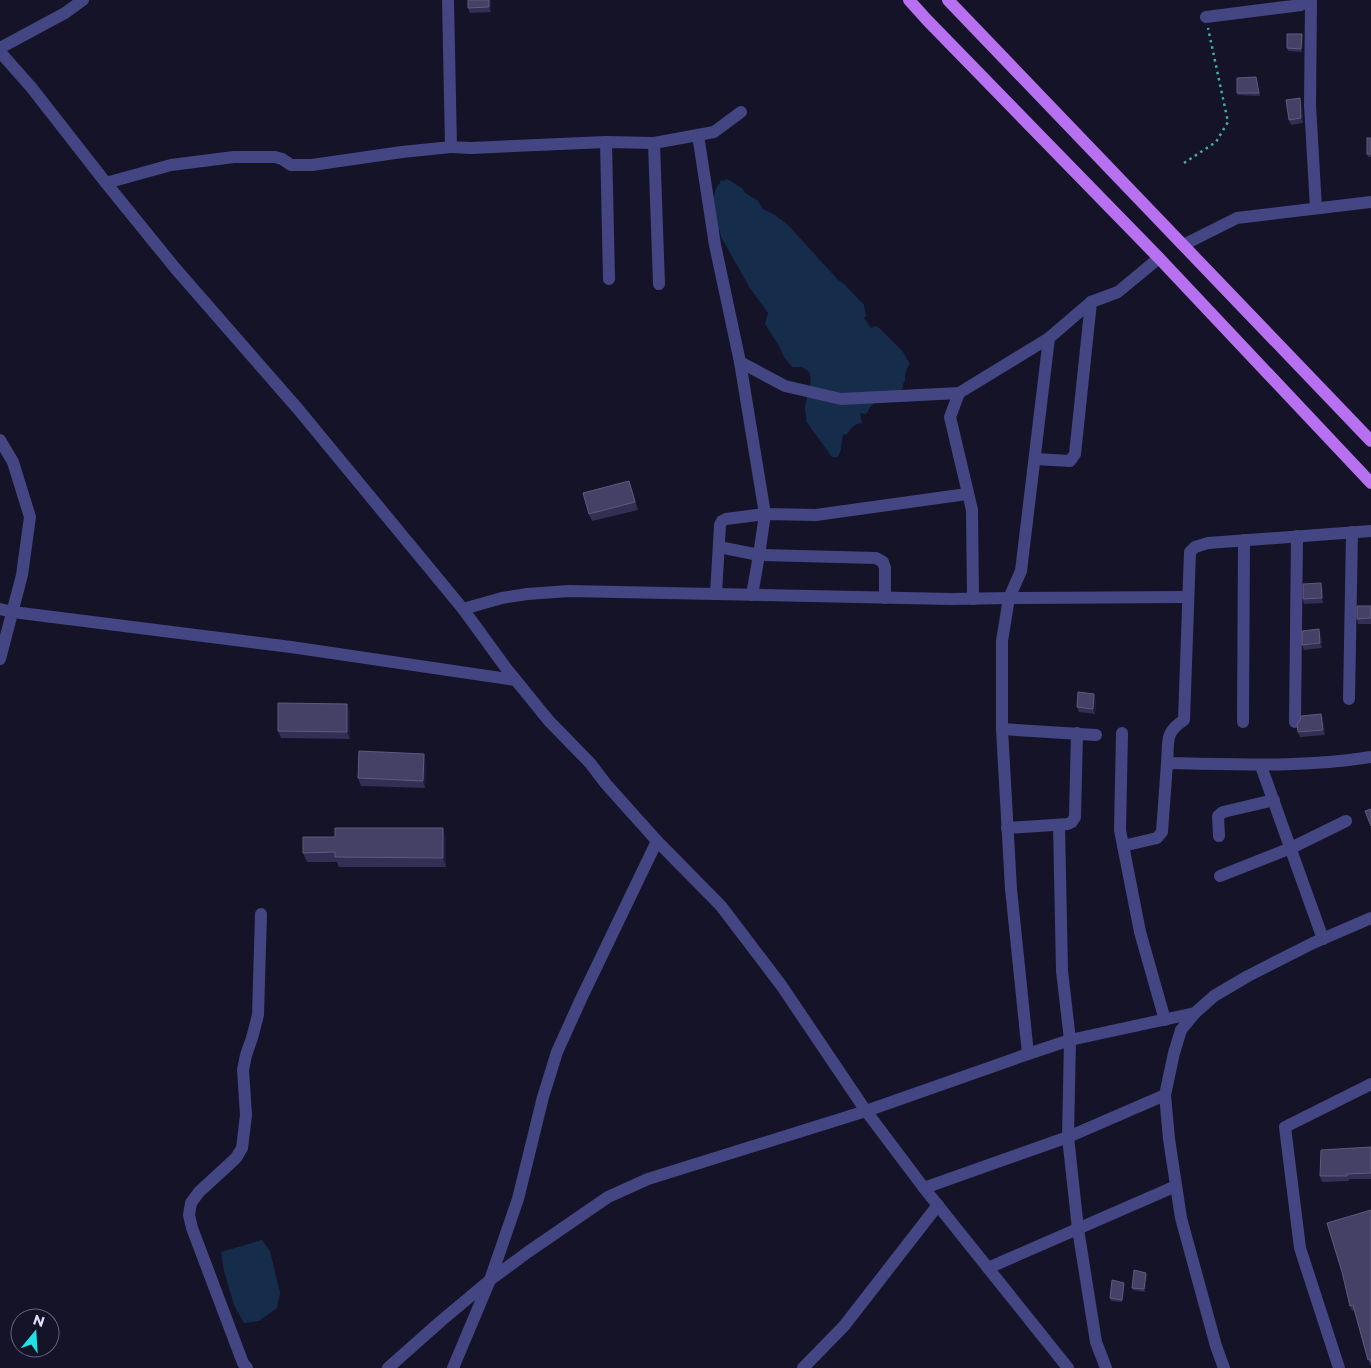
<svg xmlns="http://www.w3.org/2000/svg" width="1371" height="1368" viewBox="0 0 1371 1368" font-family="Montserrat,sans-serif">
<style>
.water{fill:#152d4b}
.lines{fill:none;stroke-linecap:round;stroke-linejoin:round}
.path{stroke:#3eb0a0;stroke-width:2.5;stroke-dasharray:2.5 4;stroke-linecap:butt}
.minor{stroke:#434682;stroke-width:12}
.major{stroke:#b771f0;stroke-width:12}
.wall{fill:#332e54}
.shaded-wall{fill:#1f1b3b}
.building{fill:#454166;stroke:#5e5a7d}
</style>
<rect width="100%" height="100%" fill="#151328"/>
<g class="water">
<path d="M726 179C733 181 736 186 742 188L745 193 757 200 763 209 775 215 788 225 838 280 844 284 864 305 866 316 864 318 871 328 876 326 879 328 903 352 910 364C905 370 905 374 905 381L903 384V388C895 397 882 396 873 404 870 407 868 411 866 414L860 413 862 423C854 424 851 428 847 434L843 435C841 443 842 450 838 457H832L806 421C807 416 805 414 805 409 805 400 814 381 809 372 807 370 804 369 802 367H792L784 357 779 346 765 324 768 313 750 288 721 237 720 231 716 225 712 201C716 195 714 188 720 183L721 180 724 181Z"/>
<path d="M262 1240 270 1251 280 1293 277 1308 259 1321 244 1323 234 1305 224 1271 221 1252Z"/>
</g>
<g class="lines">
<path class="path" d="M1184 163 1216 142 1228 122 1208 28"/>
<g class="minor">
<path d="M448 0 451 147 471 148 606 142 654 143 714 132 741 112"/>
<path d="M1311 1 1310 105 1316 208"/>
<path d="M1206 17 1301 5 1311 0"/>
<path d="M0 48 65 13 83 0"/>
<path d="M0 52 31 87 106 183 175 268 298 409 463 609 506 668 549 721 590 763 606 784 657 841 721 906 781 985 866 1111 924 1188 1068 1368"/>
<path d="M698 135 715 245 740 362 765 514 759 555 752 595"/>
<path d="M606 142 609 279"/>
<path d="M654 143 659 284"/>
<path d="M106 183 171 165 234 157H275L282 159 291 165H312L402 152 451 147"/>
<path d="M1183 245 1237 218 1371 202"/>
<path d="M740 362 785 386 841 399 959 393 1049 338 1091 302 1118 292 1159 258"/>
<path d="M959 393 950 417 972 510 973 599"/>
<path d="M0 440 13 462 30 517 22 575 0 659"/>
<path d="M1035 459 1070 461 1075 454 1091 302"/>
<path d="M1371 531 1208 543 1195 547 1190 552 1184 720C1164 733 1169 741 1167 763 1235 764 1304 768 1371 757"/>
<path d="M719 547 759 555 876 558 883 562 885 568V598"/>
<path d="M716 594 720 525 722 521 726 519 765 514 816 515 967 494"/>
<path d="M0 609 13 612 291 647 515 680"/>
<path d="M463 609 502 598 527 594 569 591 952 599 1009 598 1188 597"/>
<path d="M1349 699 1352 532"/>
<path d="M1243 722 1244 540"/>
<path d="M1295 722 1297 536"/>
<path d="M1002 729 1096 735"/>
<path d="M1122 733 1120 830 1140 932 1165 1020"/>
<path d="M1261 766 1323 939"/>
<path d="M1059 825 1062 971 1070 1040 1068 1137 1078 1229 1096 1342 1106 1368"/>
<path d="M1007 828 1068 824 1072 822 1075 817 1077 733"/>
<path d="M1219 836 1218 816 1223 812 1274 800"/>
<path d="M1123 846 1157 838 1162 832 1167 763"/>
<path d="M1220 876 1291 848 1346 821"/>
<path d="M1028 1054 1011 889 1002 729V641L1009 598 1021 571 1049 338"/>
<path d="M924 1188 1068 1137 1165 1095"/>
<path d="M988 1268 1176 1186"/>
<path d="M247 1368 243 1363 192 1228 189 1215 191 1203 199 1192 236 1158 242 1148 246 1115 243 1070 246 1055 252 1038 258 1015 261 914"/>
<path d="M388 1368 441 1321 490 1280 528 1252 608 1197 648 1179 866 1111 1028 1054 1070 1040 1195 1013"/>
<path d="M453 1368 490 1280 518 1199 543 1097 557 1052 581 999 657 841"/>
<path d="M803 1368 844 1326 938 1205"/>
<path d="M1224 1368 1216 1346 1181 1218 1169 1139 1165 1095 1174 1053 1181 1030 1195 1013 1214 996 1248 976 1313 943 1371 918"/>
<path d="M1339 1368 1300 1248 1285 1127 1371 1084"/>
</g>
<g class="major">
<path d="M909 0 927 20 1159 258 1371 483"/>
<path d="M948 0 1371 441"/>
</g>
</g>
<g class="wall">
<path d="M468 0H491V12L470 13 468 8Z"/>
<path d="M1302 34 1303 36 1302 52 1288 51 1287 48Z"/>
<path d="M1256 77 1260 96 1238 95 1237 93Z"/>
<path d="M1302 103 1303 123 1291 125 1289 120Z"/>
<path d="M1371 138V157H1368L1367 154Z"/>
<path d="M632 489 638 510 592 521 589 514Z"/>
<path d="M1323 588V603L1304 604 1303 599Z"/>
<path d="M1371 606V624H1358L1357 619Z"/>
<path d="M1321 634 1322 648 1304 650 1302 645Z"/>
<path d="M1096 699 1095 714 1079 712 1077 707Z"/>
<path d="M350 712V739L281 738 278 731Z"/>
<path d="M1321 714 1323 719 1325 735 1300 737 1298 732Z"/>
<path d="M424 754 426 761 425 788 361 786 358 778Z"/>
<path d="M446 838V867H339L337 862H307L303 853Z"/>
<path d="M1371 1147V1179H1349V1181L1322 1182 1320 1176Z"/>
<path d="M1371 1210V1365H1370L1354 1310 1352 1311 1350 1306Z"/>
<path d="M1147 1275 1145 1292 1133 1290 1132 1288Z"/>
<path d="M1124 1286 1122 1302 1111 1301 1110 1298Z"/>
</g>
<g class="shaded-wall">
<path d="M489 0H491V12L489 7Z"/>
<path d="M1302 34 1303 36 1302 52 1301 49Z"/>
<path d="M1300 98 1302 103 1303 123 1301 118Z"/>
<path d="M1321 583 1323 588V603L1322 598Z"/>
<path d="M1319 629 1321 634 1322 648 1320 643Z"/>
<path d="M1094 694 1096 699 1095 714 1093 709Z"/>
<path d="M347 704 350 712V739L347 732Z"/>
<path d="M1321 714 1323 719 1325 735 1323 730Z"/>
<path d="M424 754 426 761 425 788 423 781Z"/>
<path d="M443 828 446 838V867L443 858Z"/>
<path d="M1146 1273 1147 1275 1145 1292 1144 1289Z"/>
</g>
<g class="building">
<path d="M468 0H489V7L468 8Z"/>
<path d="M1287 34H1302L1301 49 1287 48Z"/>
<path d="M1256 77 1259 93H1237V78Z"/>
<path d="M1300 98 1301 118 1289 120 1286 100Z"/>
<rect x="1367" y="138" width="4" height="16"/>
<path d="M629 481 635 502 589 514 583 493Z"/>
<path d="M1321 583 1322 598 1303 599V584Z"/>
<path d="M1357 606H1371V618L1357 619Z"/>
<path d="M1319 629 1320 643 1302 645V631Z"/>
<path d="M1078 692 1094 694 1093 709 1077 707Z"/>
<path d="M278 703 347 704V732L278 731Z"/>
<path d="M1321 714 1323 730 1298 732 1297 724 1300 721 1301 716Z"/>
<path d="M359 751 424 754 423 781 358 778Z"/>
<path d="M1371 809V826L1365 811Z"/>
<path d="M335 828H443V858L335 857V852L303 853V837H335Z"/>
<path d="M1371 1147V1173L1347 1174V1176H1320L1321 1150Z"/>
<path d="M1371 1210V1362L1370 1359 1368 1360 1353 1305 1350 1306 1342 1272 1327 1223Z"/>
<path d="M1134 1270 1146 1273 1144 1289 1132 1288Z"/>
<path d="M1112 1280 1124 1283 1122 1300 1110 1298Z"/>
</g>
<g transform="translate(35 1333) rotate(18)"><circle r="24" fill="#151328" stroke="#66647c"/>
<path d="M0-4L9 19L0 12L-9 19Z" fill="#1ee2e7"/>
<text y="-8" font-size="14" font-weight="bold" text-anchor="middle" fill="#dfdefb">N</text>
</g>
</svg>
